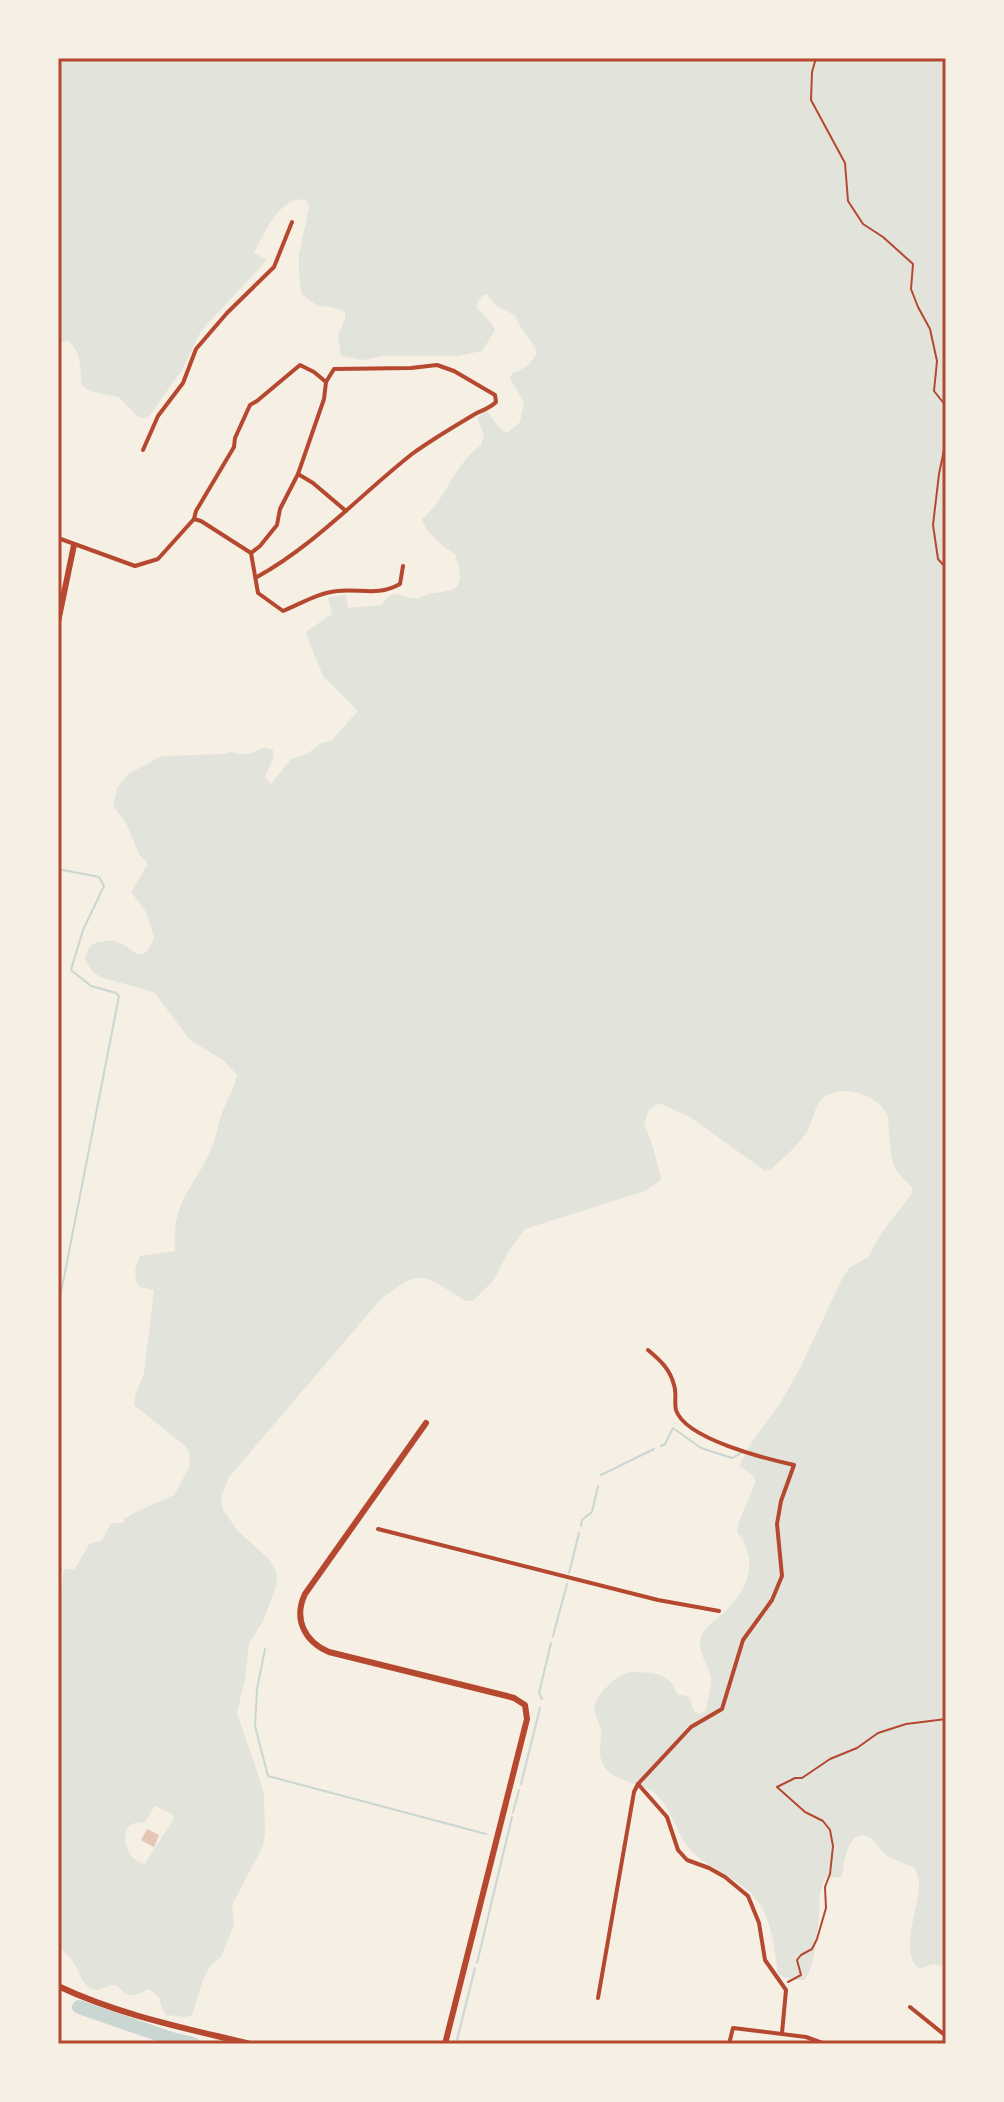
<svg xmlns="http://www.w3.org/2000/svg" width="1004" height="2102" viewBox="0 0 1004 2102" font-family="Cabin,sans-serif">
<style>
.green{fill:#e2e4dc;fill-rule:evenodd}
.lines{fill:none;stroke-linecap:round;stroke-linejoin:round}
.stream{stroke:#c9d6d2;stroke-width:2}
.river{stroke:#c9d6d2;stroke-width:14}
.building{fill:#e6c5b7}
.path{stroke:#b5482f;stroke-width:2}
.minor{stroke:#b5482f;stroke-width:4}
.tertiary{stroke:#b5482f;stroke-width:6}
.secondary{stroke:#b5482f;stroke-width:6}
.neatline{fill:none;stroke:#b5482f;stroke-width:3}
</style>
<rect width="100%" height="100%" fill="#f6efe4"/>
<path class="green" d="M58 58H946V1967L933 1964 920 1969C897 1955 921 1903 919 1881 918 1877 917 1873 915 1868 906 1864 894 1860 885 1854 880 1850 877 1843 872 1839 848 1823 844 1864 842 1877L825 1878 819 1896 820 1902C818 1922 817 1966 804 1980H791L778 1974C774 1948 773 1922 756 1899 743 1880 702 1866 688 1847 677 1833 668 1801 652 1791 633 1780 603 1781 600 1754 599 1746 602 1738 601 1730 598 1716 589 1709 599 1696 607 1686 620 1672 633 1672 656 1673 669 1672 678 1695 690 1694 691 1701 694 1711L700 1714 706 1710C707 1701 711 1689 711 1679 710 1665 696 1653 701 1637 704 1627 715 1621 722 1614 748 1591 760 1561 737 1532L740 1519 756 1481 752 1475 739 1466 751 1443 781 1402 800 1368 842 1279 849 1268 868 1257 882 1232 911 1195 913 1188C890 1168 892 1162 889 1133 888 1128 889 1120 887 1115 878 1093 839 1083 822 1099 813 1109 813 1122 806 1133 798 1146 783 1158 771 1169L765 1171 690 1117 659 1103 649 1110 644 1123C652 1142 657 1159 661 1180L645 1191 525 1229 509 1251 493 1281 473 1301H466C423 1276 424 1266 381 1299L230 1476 221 1496 223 1510 238 1531 269 1559 276 1571 277 1584 264 1619 249 1644 245 1679 237 1713 261 1783 264 1796 265 1833 263 1846 232 1905 234 1925 221 1957 211 1965 204 1977 192 2015 186 2017 166 2015 162 2009 159 1997 149 1989C132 1997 130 1999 116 1985 108 1985 104 1989 97 1990 83 1990 79 1969 72 1960 68 1955 63 1951 58 1946V1608L64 1569H75L89 1544 102 1540 111 1523H124V1519L136 1512 174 1495 190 1466 189 1452 185 1446 134 1405 136 1392 144 1374 154 1290 140 1287 136 1282 135 1269 140 1256 175 1251C172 1201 191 1192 210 1152 216 1139 218 1124 223 1110 228 1098 235 1088 237 1075L223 1060 190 1040 154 992 100 977 92 971 85 959C88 949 89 943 101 942 105 941 110 940 114 941 134 945 140 971 154 938L146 912 131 892 148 864 139 854 126 823 113 806 117 788 128 774 162 756 223 754C233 750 235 754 245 754 258 753 258 745 273 750L274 756 265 777 271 784 291 759 307 754 321 743 331 741 357 712 356 709 323 676 306 634 307 631 332 614 328 597 346 595 348 608 382 605C393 586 400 598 417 599 438 585 473 604 455 554 442 546 426 533 422 519 446 500 454 464 481 445L484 434 477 418 486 410C493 418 498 429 507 433L520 422 524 402 510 379 512 373C525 369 530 364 537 353 532 339 519 329 515 315L498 307 486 294 481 297 476 306C481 314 492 321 495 330L482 351 457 356H383L364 360 341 356 338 336 345 318V312L332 307 318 306 301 294 299 268V255L309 207 306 200C280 195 264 234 254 253L267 260 201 331 182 370 150 415 144 418 138 417 119 397 93 392 82 386C80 371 82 351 68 341L58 343ZM155 1806 172 1814 174 1818C165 1834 154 1848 145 1864 121 1859 116 1818 144 1823Z"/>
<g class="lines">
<g class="stream">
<path d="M58 869 99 877 104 886 83 930 71 970 91 986 116 993 119 996 58 1308"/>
<path d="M661 1446 665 1444 673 1428 701 1448 732 1458 741 1453"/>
<path d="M601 1475 654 1449"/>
<path d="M581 1526 582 1520 592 1512 598 1486"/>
<path d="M58 1565 61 1566 58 1587"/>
<path d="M569 1573 579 1533"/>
<path d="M553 1636 567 1584"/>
<path d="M265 1649 257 1689 255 1726 268 1776 486 1834"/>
<path d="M542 1699 539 1693 551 1643"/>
<path d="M521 1784 540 1708"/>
<path d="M513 1812 519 1790"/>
<path d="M477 1963 512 1817"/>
<path d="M456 2044 475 1968"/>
</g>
<path class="river" d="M79 2007 172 2039 193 2044"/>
</g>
<path class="building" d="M147 1829 159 1835 154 1847 141 1840Z"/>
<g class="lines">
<g class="path">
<path d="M816 58 812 72 811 100 845 163 848 201 863 224 883 237 913 264 911 289 918 307 930 329 937 361 934 391 946 406"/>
<path d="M946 425 944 450 939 474 933 525 938 559 946 568"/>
<path d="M788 1982 801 1975 797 1960 801 1955 812 1949 817 1939 826 1908 825 1887 830 1874 833 1846 830 1830 823 1821 805 1812 777 1787 795 1778H802L830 1759 857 1748 878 1733 906 1724 946 1719"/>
</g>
<g class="minor">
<path d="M143 450 158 416 183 383 196 349 227 313 274 267 292 222"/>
<path d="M298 474 313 483 346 511"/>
<path d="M194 519 201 521 251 553 258 593 283 611C300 604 318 593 337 591 360 588 377 597 400 584L403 566"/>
<path d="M58 538 135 566 158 559 194 519 196 511 234 447 235 438 250 405 257 401 300 365 314 372 326 382"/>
<path d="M251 553 260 546 277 525 280 509 298 474 324 399 326 382 334 369 411 368 437 365 454 371 495 395 496 402C490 408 483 410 475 414 455 426 431 440 412 454 360 495 315 545 257 577"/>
<path d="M378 1529 658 1600 719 1611"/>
<path d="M638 1784 667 1817 678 1850 687 1860 709 1868 725 1877 748 1896 759 1923 765 1960 786 1990 782 2033"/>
<path d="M598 1998 634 1792 638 1784 691 1727 722 1709 743 1640 772 1600 782 1576 777 1524 781 1501 794 1465C767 1459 685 1439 676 1410 674 1402 677 1393 674 1385 670 1369 660 1360 648 1350"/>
<path d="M910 2007 946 2036"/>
<path d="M729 2044 733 2028 806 2037 825 2044"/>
</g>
<g class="tertiary">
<path d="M58 622 74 545"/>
<path d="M426 1423 305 1594C293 1619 305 1642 329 1652L507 1696 514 1698 525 1705 527 1719 445 2044"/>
</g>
<path class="secondary" d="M58 1986C119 2015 185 2028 250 2044"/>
</g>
<rect width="1004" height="2102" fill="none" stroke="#f6efe4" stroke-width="120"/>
<rect x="60" y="60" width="884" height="1982" class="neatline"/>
</svg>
